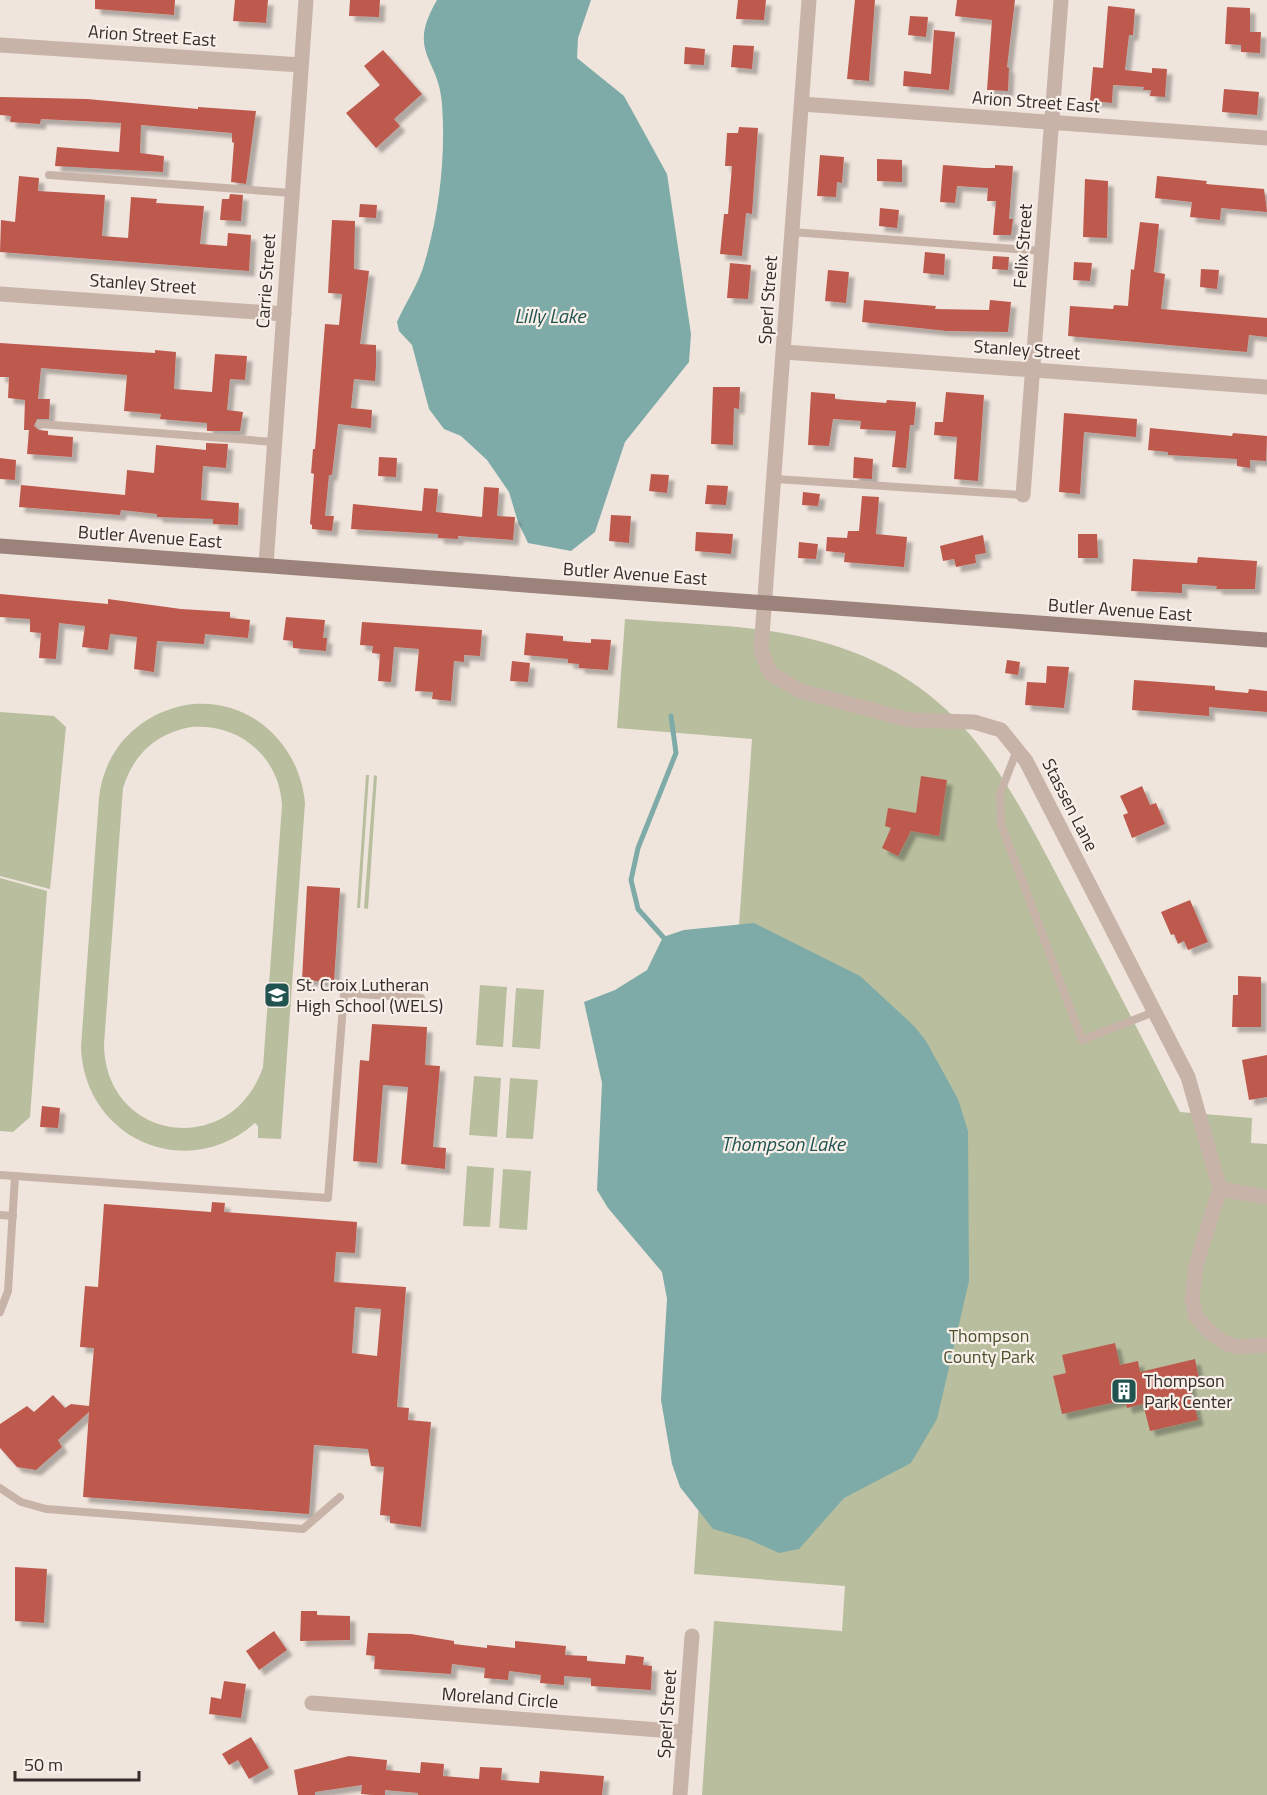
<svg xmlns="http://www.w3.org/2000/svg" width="1267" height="1795" viewBox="0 0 1267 1795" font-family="'Titillium Web',sans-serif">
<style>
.green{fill:#b8be9e;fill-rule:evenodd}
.water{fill:#7eaba7}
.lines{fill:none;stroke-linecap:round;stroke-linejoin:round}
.stream{stroke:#7eaba7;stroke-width:5}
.building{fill:#bd5a4e;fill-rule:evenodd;filter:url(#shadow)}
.lane{stroke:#c8b3a9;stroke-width:8}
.street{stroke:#c8b3a9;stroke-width:15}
.secondary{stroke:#9b827b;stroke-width:15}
.labels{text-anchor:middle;stroke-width:4.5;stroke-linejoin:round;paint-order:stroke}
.street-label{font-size:18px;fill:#352b29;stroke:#f8efe9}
.poi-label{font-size:18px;fill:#352b29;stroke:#f8efe9;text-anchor:start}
.park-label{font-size:18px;fill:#4a522e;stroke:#f8efe9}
.water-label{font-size:20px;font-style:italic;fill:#215451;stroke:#f8efe9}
</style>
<defs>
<filter id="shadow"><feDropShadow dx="5.5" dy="5.5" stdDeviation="1.5" flood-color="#0004"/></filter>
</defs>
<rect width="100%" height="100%" fill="#f0e5dd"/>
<g class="green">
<path d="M625 619C694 625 769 624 836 646 969 689 1010 788 1071 902 1108 971 1144 1042 1180 1112L1252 1118 1251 1143 1267 1144V1795H702L714 1621 842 1631 845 1586 694 1574 752 739 617 728Z"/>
<path d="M193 704C253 699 300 746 305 803L281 1139 258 1138V1126L255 1123C186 1184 84 1138 81 1047L99 798C104 747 143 710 193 704ZM191 727C239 723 279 756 282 805L263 1067C232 1160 105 1142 104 1044L123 788C133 755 156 733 191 727Z"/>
<path d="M0 712 54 716 66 727 50 889 0 876Z"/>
<path d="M366 775H369L360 908H357Z"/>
<path d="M374 775 377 776 368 909 364 908Z"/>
<path d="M0 878 47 891 30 1117 13 1132 0 1131Z"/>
<path d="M480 985 507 987 503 1047 476 1045Z"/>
<path d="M516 988 544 990 540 1049 512 1047Z"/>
<path d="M474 1076 501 1078 497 1137 469 1135Z"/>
<path d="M510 1078 538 1080 533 1139 506 1138Z"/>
<path d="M467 1166 494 1168 490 1227 463 1226Z"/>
<path d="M503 1169 531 1171 527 1230 499 1228Z"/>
</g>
<g class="water">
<path d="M437 0H591L578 38 577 58 624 96 667 174 691 334 689 362 625 442 595 532 571 551 528 543 518 522 509 492 487 460 461 436 444 429 429 409 412 345 399 331 397 322C405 304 417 286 423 268 439 216 446 158 442 104 439 57 406 53 437 0Z"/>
<path d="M754 923 860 976 914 1026 926 1041 958 1099 968 1131 969 1281 937 1419 911 1463 844 1498 799 1549 779 1553 748 1539 713 1529 680 1487 672 1464 661 1400 667 1299 662 1272 608 1208 597 1190 602 1083 584 1002 615 990 647 970 663 937 684 930Z"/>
</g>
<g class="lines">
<path class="stream" d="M663 937 638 909 631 880 638 848 676 753 671 716"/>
</g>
<g class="building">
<path d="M95 0H175L174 15 95 9Z"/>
<path d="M235 0H268L266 23 233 21Z"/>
<path d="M350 0H380L379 17 349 16Z"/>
<path d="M738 0H766L764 20 736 19Z"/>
<path d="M855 0H875L869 81 847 79Z"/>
<path d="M957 0H1015L1007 67 1009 68 1008 91 987 90 992 20 955 16Z"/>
<path d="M1108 6 1135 9 1133 35H1129L1125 70 1152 73V68L1167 69 1165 97 1150 96 1151 90H1143L1144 87 1113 85 1112 103 1090 101 1093 67 1103 68Z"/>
<path d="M1227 7 1250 8V32H1261L1260 53 1241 52V45L1225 44Z"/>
<path d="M910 16 928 17 926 37 908 35Z"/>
<path d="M934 30 955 32 949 90 903 86 904 71 931 74Z"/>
<path d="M733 45 754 46 752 69 731 67Z"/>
<path d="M685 47 705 49 704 65 684 64Z"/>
<path d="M383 50 422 94 394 119 400 126 376 148 346 113 380 85 364 66Z"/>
<path d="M1224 89 1259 92 1257 115 1222 112Z"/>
<path d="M0 97 87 99 198 109V107L256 111 246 184 231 182 234 143 232 142V133L141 125 140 153 164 156 163 172 55 166 57 147 119 152 121 123 41 119 40 124 10 122 11 116 0 115Z"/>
<path d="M739 127 758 128 752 214 746 213 742 256 720 254 724 214H728L732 166H725L727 133H738Z"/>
<path d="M820 155 844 157 842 183 837 182 836 197 817 196Z"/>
<path d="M877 159 902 160V182L877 181Z"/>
<path d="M943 165 984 168H995V165L1013 166 1009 219H1013L1011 235H993L996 201H987L988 188 957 186 955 203 940 202Z"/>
<path d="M19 176 39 178 38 191 105 195 102 236 128 238 131 197 157 199 156 203 204 206 200 244 227 246 228 233 251 235 249 271 0 252 1 220 15 222Z"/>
<path d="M1157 176 1207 181 1206 184 1264 189 1267 212 1221 208 1220 220 1190 217 1192 202 1155 198Z"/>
<path d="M1085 179 1108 181 1107 238 1083 237Z"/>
<path d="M230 194 243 195 241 221 220 220 222 199H229Z"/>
<path d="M360 204 377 205 376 218 359 217Z"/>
<path d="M880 208 899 210 897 228 879 226Z"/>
<path d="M332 220 355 221 354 269 369 271 360 344 376 345V366L375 381 354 379 351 408 372 410 371 428 338 424 332 475H329L325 516H334L332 531 312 529V525L310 524 314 474 311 473 313 449H315L325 324 339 325 342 294 328 293Z"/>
<path d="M1140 222 1159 224 1154 272 1165 274 1161 309 1267 318V337L1249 335 1247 352 1068 336 1070 306 1113 309 1114 305 1128 306 1131 269 1134 270Z"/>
<path d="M925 252 945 254 944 275 923 273Z"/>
<path d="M993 256 1009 257 1008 270 992 269Z"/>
<path d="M1074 262 1092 263 1090 281 1073 280Z"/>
<path d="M730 263 751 265 748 299 727 298Z"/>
<path d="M1201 269 1219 270 1217 289 1200 287Z"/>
<path d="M828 270 849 272 846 303 825 301Z"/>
<path d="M864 300 936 306 935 309 989 310 990 300 1011 302 1008 332 947 331 862 322Z"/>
<path d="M0 343 155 353V350L176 352 174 389 212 392 215 354 247 356 245 380 230 379 227 410 243 412 240 431H207V423L160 419 161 414 124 411 127 375 41 368 38 399H50L49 419H37L34 426 39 430 48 431V435L73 437 72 457 27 454 29 430H24L25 400 8 398 9 377H0Z"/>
<path d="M713 387H740L739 409 734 408 733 445 711 444Z"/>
<path d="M811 392 835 394V399L886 403 887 400 916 402 914 425H910L906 468 892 467 896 431 860 429 861 421 833 419 829 446 808 445Z"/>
<path d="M946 392 984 395 978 481 954 479 957 437 934 435 935 422H943Z"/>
<path d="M1064 413 1137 419 1136 437 1084 432 1080 494 1059 492Z"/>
<path d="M1150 428 1232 436 1233 433 1267 436 1266 461 1250 460V468L1237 466V459L1168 455V452L1148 450Z"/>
<path d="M206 443 228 444 226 468 203 466 201 500 239 503 238 525 213 524V519L157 517V514L121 510 120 515 19 507 21 485 125 495 127 470 154 473 156 445 206 450Z"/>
<path d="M379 457 397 458 396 477 378 476Z"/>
<path d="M854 457 873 459 872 479 853 478Z"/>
<path d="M0 458 16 460 15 480 0 479Z"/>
<path d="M651 474 669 475 667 493 649 491Z"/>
<path d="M707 485 728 486 726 505 705 504Z"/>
<path d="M484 487 499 488 497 516 515 517 513 540 458 536V539L438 538V534L351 529 353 504 422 511 424 488 438 489 436 512 482 517Z"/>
<path d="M803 492 820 494 818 506 802 505Z"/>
<path d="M862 496 879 497 876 534 907 537 904 567 844 562 845 553 826 551 827 537 847 538 848 531H859Z"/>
<path d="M611 515 631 516 629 543 609 541Z"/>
<path d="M696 532 733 534 731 554 695 551Z"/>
<path d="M1078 534H1097L1098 558H1078Z"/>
<path d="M983 535 986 553 975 555 976 563 956 567 954 559 943 561 940 546Z"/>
<path d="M799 542 818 544 816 559 798 558Z"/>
<path d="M1198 557 1257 561 1255 589H1216L1217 586 1182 584V593L1131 591 1133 559 1197 563Z"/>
<path d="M0 594 108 604V599L181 609 230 612V618L250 620 248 638 205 634 204 644 157 641 154 672 134 669 137 637 110 634 108 650 82 647 85 626 59 623 56 659 39 658 41 633 30 632V619L0 617Z"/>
<path d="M286 617 325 620 323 638H327L326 651 293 648V641L283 640Z"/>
<path d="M362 622 482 630 480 656 464 655V662L454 661 451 701 432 699 433 692 415 691 419 649 394 647 391 682 378 681 380 654 372 653 373 646 360 645Z"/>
<path d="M526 633 563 636V641L591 643V639L611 640 608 670 579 668V664L568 663V659L524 655Z"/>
<path d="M1007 660 1020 662 1018 675 1005 673Z"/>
<path d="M512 661 530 663 528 682 510 681Z"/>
<path d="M1047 666 1069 667 1064 708 1025 705 1027 682 1046 683Z"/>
<path d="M1134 680 1215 686V690L1248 693 1249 689 1267 691V712L1209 707V716L1132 710Z"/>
<path d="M921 776 947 780 939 836 911 831 898 856 882 848 891 828 885 826 888 808 916 813Z"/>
<path d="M1142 786 1150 805 1156 803 1165 824 1132 838 1123 815 1128 813 1120 796Z"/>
<path d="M307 886 340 888 334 982 302 980Z"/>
<path d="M1190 900 1208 942 1188 950 1184 941 1178 944 1174 934 1171 935 1161 912Z"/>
<path d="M1238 976 1261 977V1027H1232L1233 995H1238Z"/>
<path d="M372 1024 427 1027 425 1065 440 1066 433 1147 446 1148 445 1169 401 1164 408 1087 383 1085 377 1163 353 1161 360 1060 369 1061Z"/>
<path d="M1267 1055V1097L1249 1100 1242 1060Z"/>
<path d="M42 1106 60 1108 58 1128 40 1127Z"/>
<path d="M212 1202 225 1203 224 1212 357 1222 355 1253 336 1252 334 1282 406 1287 397 1407 409 1408 408 1420 431 1422 421 1527 390 1523V1516L380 1515 384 1467 371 1466 368 1449 314 1445 309 1514 83 1497 89 1412 58 1440 62 1447 36 1470 17 1467 0 1448V1424L27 1406 34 1412 53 1395 65 1408 71 1404 89 1406 94 1348 80 1347 85 1286 98 1287 104 1204 211 1212ZM355 1307 381 1309 377 1356 352 1353Z"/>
<path d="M1115 1343 1120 1365 1138 1361 1140 1372 1195 1359 1199 1379 1189 1382 1198 1420 1150 1431 1143 1404 1127 1408 1125 1400 1062 1414 1053 1376 1066 1373 1062 1355Z"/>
<path d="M15 1567 47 1569 44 1623 15 1621Z"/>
<path d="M301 1611H317V1615L350 1616V1640L300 1641Z"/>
<path d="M274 1631 287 1650 259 1670 246 1651Z"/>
<path d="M368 1633 411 1634 454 1641V1644L487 1648V1645L515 1648V1641L566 1646 565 1655 587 1656V1661L625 1664 626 1655 644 1657 643 1665 652 1666 651 1690 591 1686V1678L564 1676V1685L540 1683 541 1675 509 1671 508 1680 484 1678 485 1668 452 1664 451 1674 374 1669 375 1656 366 1655Z"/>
<path d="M224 1681 246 1684 241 1718 209 1714 211 1697 221 1699Z"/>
<path d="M251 1737 269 1768 249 1779 238 1760 229 1765 222 1754Z"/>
<path d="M349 1756 387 1760 386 1770 420 1773 421 1762 444 1764 443 1776 479 1779 480 1767 502 1768 501 1780 539 1783 540 1771 604 1776 602 1795H418V1793L385 1790V1795H374L361 1794 362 1785 315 1792V1795H298L294 1770Z"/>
</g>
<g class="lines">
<g class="lane">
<path d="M49 175 292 193"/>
<path d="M792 232 1042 251"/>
<path d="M40 424 275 442"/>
<path d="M775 479 1023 495"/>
<path d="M1017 750 1000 794 1001 824 1082 1040 1154 1012"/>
<path d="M0 1175 328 1198 344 993 421 998"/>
<path d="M0 1215 13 1216"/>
<path d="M0 1312 8 1291 15 1176"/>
<path d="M0 1488 21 1502 46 1509 303 1529 340 1497"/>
</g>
<g class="street">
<path d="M809 0 761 650 770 673 800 691 910 720 974 722 1001 730 1026 761 1188 1077 1220 1189 1196 1265 1192 1299 1196 1317 1212 1334 1225 1343 1238 1347 1267 1345"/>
<path d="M0 45 301 65"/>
<path d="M802 104 1267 138"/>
<path d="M0 294 284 314"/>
<path d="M784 352 1267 387"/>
<path d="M1023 495 1061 0"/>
<path d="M266 565 306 0"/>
<path d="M1220 1189 1267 1197"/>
<path d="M312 1703 685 1732"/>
<path d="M680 1795 692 1636"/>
</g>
<path class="secondary" d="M0 546 1267 640"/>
</g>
<defs>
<symbol id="school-square" viewBox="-11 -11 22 22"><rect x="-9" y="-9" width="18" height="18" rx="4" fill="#215451" stroke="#f8efe9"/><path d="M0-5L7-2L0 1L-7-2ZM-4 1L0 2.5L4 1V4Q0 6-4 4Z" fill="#fff"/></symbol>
<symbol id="building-square" viewBox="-11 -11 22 22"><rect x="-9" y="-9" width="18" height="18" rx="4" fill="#215451" stroke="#f8efe9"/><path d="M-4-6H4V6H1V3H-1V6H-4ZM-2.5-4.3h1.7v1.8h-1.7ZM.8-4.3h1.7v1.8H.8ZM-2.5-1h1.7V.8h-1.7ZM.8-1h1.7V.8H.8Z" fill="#fff"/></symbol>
</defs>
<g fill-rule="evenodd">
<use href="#school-square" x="262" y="980" width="30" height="30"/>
<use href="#building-square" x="1109" y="1376" width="30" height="30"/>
</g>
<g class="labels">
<g class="street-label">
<text transform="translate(152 36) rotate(4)" y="6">Arion Street East</text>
<text transform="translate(1036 102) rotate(4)" y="6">Arion Street East</text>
<text transform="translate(1023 246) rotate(-86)" y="6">Felix Street</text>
<text transform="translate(266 281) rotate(-86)" y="6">Carrie Street</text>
<text transform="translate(143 284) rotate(4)" y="6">Stanley Street</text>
<text transform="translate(768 300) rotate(-86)" y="6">Sperl Street</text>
<text transform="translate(1027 350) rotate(4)" y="6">Stanley Street</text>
<text transform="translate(150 537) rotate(4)" y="6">Butler Avenue East</text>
<text transform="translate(635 574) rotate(4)" y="6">Butler Avenue East</text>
<text transform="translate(1120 610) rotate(4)" y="6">Butler Avenue East</text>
<text transform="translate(1070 805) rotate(63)" y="6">Stassen Lane</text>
<text transform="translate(500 1698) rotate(4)" y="6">Moreland Circle</text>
<text transform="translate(667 1714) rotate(-86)" y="6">Sperl Street</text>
</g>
<g class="poi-label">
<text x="296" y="991">St. Croix Lutheran<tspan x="296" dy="21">High School (WELS)</tspan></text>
<text x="1144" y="1387">Thompson<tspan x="1144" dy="21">Park Center</tspan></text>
</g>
<g class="park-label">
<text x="989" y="1342">Thompson<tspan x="989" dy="21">County Park</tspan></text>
</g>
<g class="water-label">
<text x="550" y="323">Lilly Lake</text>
<text x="783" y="1151">Thompson Lake</text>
</g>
</g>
<path d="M15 1771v9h124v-9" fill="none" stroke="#352b29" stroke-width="3"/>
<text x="24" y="1771" font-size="18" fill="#352b29" stroke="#f8efe9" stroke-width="4.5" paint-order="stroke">50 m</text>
</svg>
